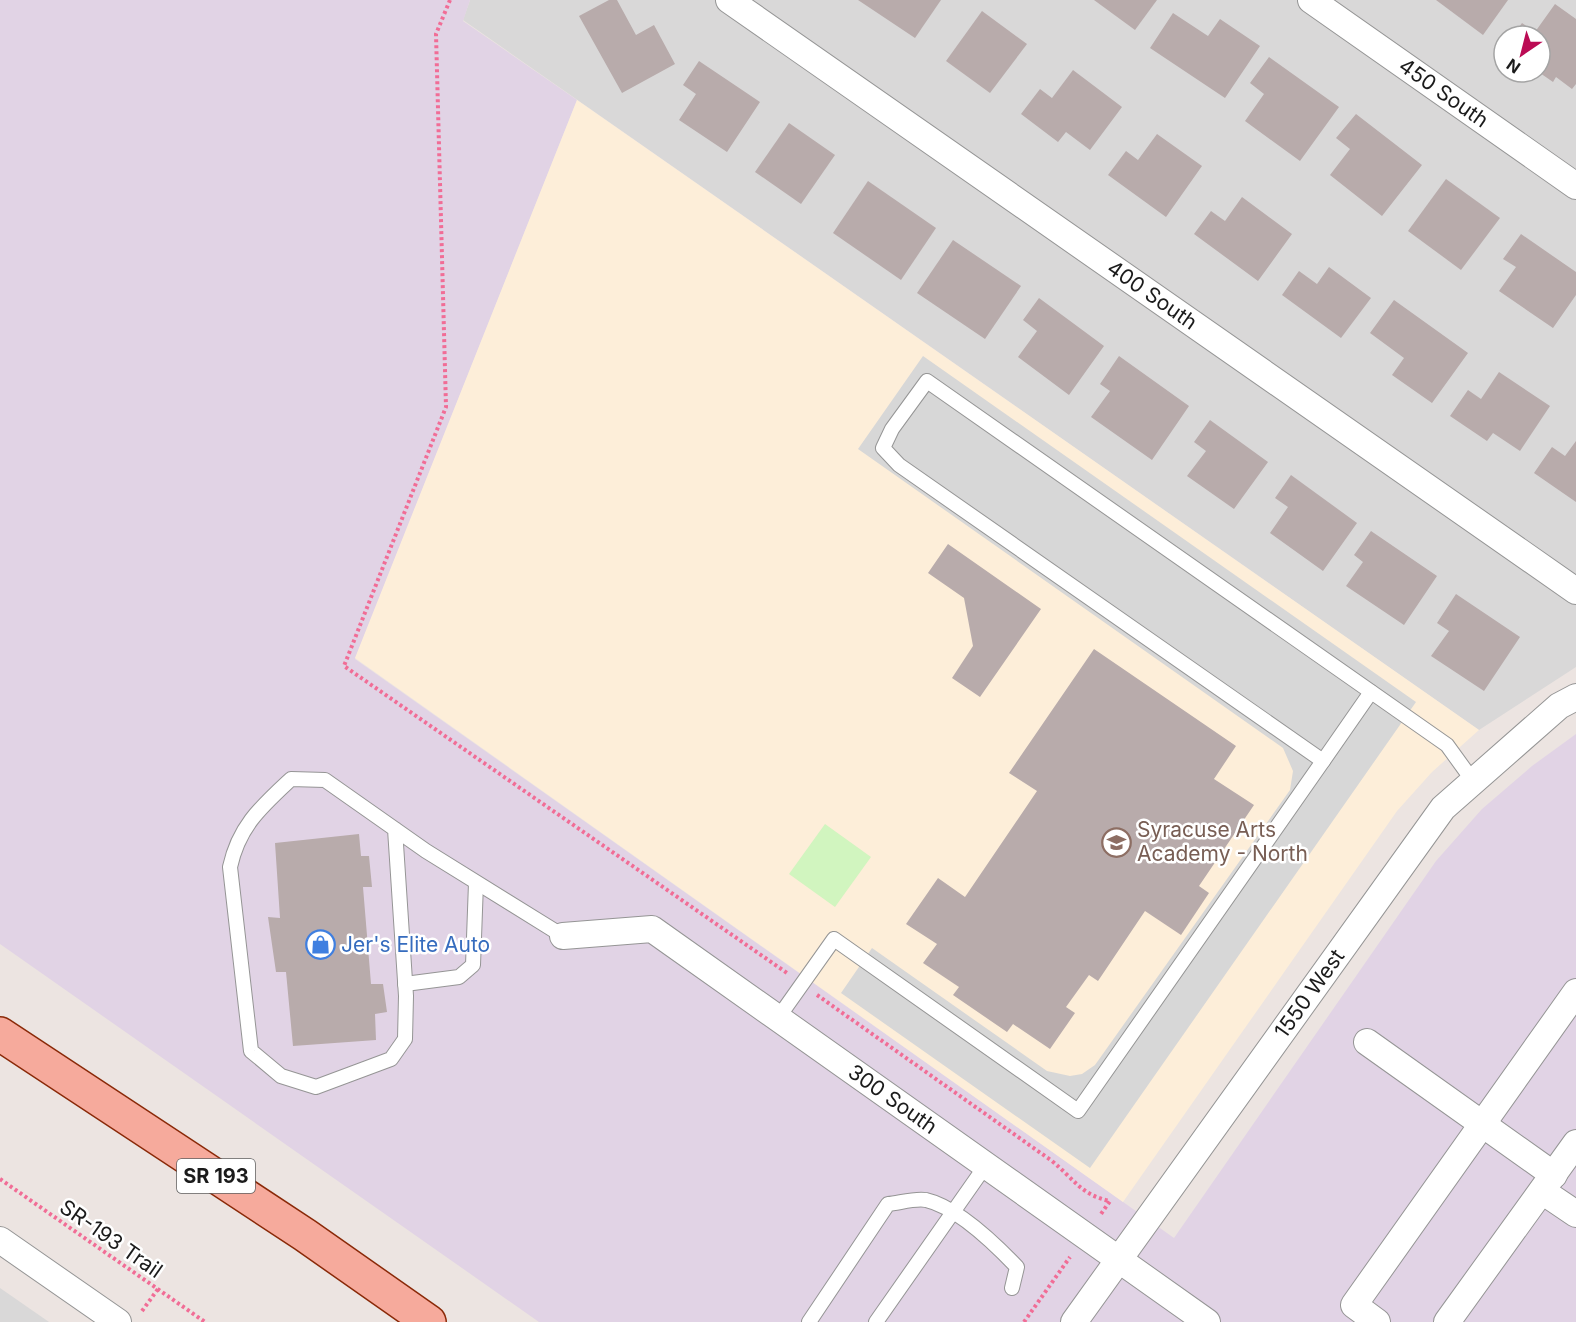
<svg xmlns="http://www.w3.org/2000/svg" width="1576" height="1322" viewBox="0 0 1576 1322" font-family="Inter,sans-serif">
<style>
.residential{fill:#d9d8d8;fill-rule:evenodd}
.industrial{fill:#e1d3e5}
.education{fill:#fdeed9}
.park{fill:#d1f5bf}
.parking{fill:#d7d7d7}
.building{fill:#b8abab}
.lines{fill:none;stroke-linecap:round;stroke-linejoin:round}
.service-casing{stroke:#959595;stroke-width:16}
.minor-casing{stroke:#959595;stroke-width:28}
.primary-casing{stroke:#8a2908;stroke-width:36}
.path{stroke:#f16d96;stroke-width:4;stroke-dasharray:3 3;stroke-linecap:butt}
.service{stroke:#fff;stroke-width:14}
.minor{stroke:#fff;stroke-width:26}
.primary{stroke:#f6aa9c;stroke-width:33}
.labels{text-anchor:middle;stroke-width:5;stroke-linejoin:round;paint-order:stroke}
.shield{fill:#fff;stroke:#5f5f5f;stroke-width:1.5}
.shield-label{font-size:20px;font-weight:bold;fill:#1b1b1b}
.street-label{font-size:21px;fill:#1b1b1b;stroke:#fff}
.education-label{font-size:21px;fill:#785e54;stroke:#fff;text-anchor:start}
.shop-label{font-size:21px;fill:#366cbe;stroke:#fff;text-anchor:start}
</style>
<rect width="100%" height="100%" fill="#ece4e1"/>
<g class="residential">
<path d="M470 0H1576V667L1479 730 463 20ZM1504 36H1540V72H1504Z"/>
<path d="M0 1288 49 1322H0Z"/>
</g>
<path class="industrial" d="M0 0H470L463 21 577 100 355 659 1174 1238 1436 861 1482 809 1532 766 1576 734V1322H539L0 944Z"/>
<path class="education" d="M577 100 1479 730 1432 772 1397 811 1123 1202 355 658Z"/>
<path class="park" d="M825 824 871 857 835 907 789 874Z"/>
<path class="parking" d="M923 356 1416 702 1090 1168 841 993 872 948 1047 1071 1070 1076 1082 1074 1095 1065 1290 790 1293 771 1283 748 858 449Z"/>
<g class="building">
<path d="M609 0H617L636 35 654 25 675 64 622 93 579 16Z"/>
<path d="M858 0H941L915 38Z"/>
<path d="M1094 0H1157L1135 30Z"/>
<path d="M1436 0H1508L1483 35Z"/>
<path d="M1555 4 1576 19V84L1572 89 1556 77 1553 82 1540 73V36H1513L1522 23 1535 32Z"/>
<path d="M982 11 1027 44 990 93 946 61Z"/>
<path d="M1173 13 1208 36 1220 19 1260 46 1225 98 1150 48Z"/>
<path d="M1269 57 1339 107 1300 161 1245 121 1264 94 1250 83Z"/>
<path d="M699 61 760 102 727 152 679 120 696 94 683 85Z"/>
<path d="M1073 70 1122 107 1090 150 1066 132 1058 142 1021 114 1040 89 1052 98Z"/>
<path d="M1356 114 1422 165 1382 216 1330 175 1350 149 1336 138Z"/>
<path d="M789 123 835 155 801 204 755 172Z"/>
<path d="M1157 134 1202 166 1166 217 1108 175 1126 151 1138 160Z"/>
<path d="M1446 179 1500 218 1461 270 1408 231Z"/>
<path d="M868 181 936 228 901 280 833 233Z"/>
<path d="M1242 197 1292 234 1258 281 1194 234 1211 211 1225 221Z"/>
<path d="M1521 234 1576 272V295L1553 328 1499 291 1516 267 1503 259Z"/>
<path d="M953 240 1021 286 985 339 917 293Z"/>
<path d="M1329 267 1371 298 1341 338 1282 295 1299 271 1317 284Z"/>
<path d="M1039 298 1104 346 1069 395 1018 357 1037 331 1023 320Z"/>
<path d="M1394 300 1468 353 1432 403 1392 375 1404 358 1370 333Z"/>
<path d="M1119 356 1189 406 1152 460 1091 417 1110 391 1100 384Z"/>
<path d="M1499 372 1550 406 1520 451 1493 433 1487 441 1450 416 1468 390 1481 399Z"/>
<path d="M1210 420 1268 462 1234 509 1187 476 1206 451 1194 442Z"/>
<path d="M1576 441V502L1534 473 1552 447 1565 456Z"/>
<path d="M1291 475 1357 523 1323 571 1270 533 1288 507 1275 498Z"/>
<path d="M1371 531 1437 576 1404 625 1346 586 1363 562 1354 555Z"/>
<path d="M948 544 1041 609 980 697 952 678 973 646 964 598 928 573Z"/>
<path d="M1456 594 1520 637 1484 691 1431 656 1449 631 1437 623Z"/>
<path d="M1094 649 1236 746 1214 779 1254 805 1199 886 1209 893 1181 935 1145 911 1098 981 1089 975 1066 1007 1075 1013 1050 1049 1013 1024 1007 1032 953 995 959 987 923 963 937 944 906 924 938 878 965 897 1037 791 1009 773Z"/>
<path d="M359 834 361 856H369L372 887H363L371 984H383L387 1012 375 1014 376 1040 293 1046 286 972H276L268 917 280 918 275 843Z"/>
</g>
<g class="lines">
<defs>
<g id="service">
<path d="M1323 761 1371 692"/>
<path d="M395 829 406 996 405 1039 391 1059 316 1087 281 1076 251 1051 230 867C239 826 261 807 291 779L325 780 426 851 563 936"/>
<path d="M405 984 459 977 473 965 476 883"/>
<path d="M778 1018 834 939 1078 1111 1323 761 899 465 883 448 892 429 927 381 1447 745 1473 781"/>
<path d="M809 1322 888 1204C899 1203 915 1198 926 1200 957 1207 995 1244 1017 1267L1012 1288"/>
<path d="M876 1322 986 1165"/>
</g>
<g id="minor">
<path id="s1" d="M729 0 1576 591"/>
<path id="s2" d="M1311 0 1576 186"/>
<path id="s3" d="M563 936 652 929 1207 1322"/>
<path d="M1367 1042 1554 1175"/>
<path d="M1542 1191 1576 1214"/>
<path d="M0 1240 118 1322"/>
<path id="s4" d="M1074 1322 1443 808 1559 706 1576 697"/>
<path d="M1377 1322 1354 1305 1576 992"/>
<path d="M1447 1322 1576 1143"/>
</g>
<path id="primary" d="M0 1034 305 1235 429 1322"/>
</defs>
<use href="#service" class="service-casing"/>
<use href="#minor" class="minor-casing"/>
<use href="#primary" class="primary-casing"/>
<g class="path">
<path d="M450 0 436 34 446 407 344 666 787 973"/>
<path d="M817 995 1052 1161C1074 1179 1081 1195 1110 1201L1101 1214"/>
<path d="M0 1179 205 1322"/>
<path d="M142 1311 158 1289"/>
<path d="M1024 1322 1070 1257"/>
</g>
<use href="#service" class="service"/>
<use href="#minor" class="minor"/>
<use href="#primary" class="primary"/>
</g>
<defs>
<symbol id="school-ring" viewBox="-11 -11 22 22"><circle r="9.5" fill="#fff" stroke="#8d6e63" stroke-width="1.5"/><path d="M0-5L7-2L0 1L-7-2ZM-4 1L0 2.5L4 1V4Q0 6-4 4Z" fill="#8d6e63"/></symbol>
<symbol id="shop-ring" viewBox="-11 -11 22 22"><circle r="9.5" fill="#fff" stroke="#3f7fe0" stroke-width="1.5"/><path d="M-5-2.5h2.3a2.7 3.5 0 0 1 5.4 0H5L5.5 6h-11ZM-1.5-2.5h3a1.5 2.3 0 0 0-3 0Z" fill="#3f7fe0"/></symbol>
</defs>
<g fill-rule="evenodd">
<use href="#school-ring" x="1100" y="826" width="33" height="33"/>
<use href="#shop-ring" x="304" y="928" width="33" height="33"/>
</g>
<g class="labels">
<rect class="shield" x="177" y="1159" width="78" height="34" rx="4.5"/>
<g class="shield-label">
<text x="216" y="1183">SR 193</text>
</g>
<g class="street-label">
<text dy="7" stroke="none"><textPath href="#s2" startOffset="162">450 South</textPath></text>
<text dy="7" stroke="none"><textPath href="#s1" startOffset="516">400 South</textPath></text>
<text dy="7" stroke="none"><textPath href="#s4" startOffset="404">1550 West</textPath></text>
<text dy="7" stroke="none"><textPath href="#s3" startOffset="384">300 South</textPath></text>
<text transform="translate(111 1239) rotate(35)" y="7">SR-193 Trail</text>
</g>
<g class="education-label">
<text x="1137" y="837">Syracuse Arts<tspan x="1137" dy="24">Academy - North</tspan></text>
</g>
<g class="shop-label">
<text x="341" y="952">Jer's Elite Auto</text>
</g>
</g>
<g transform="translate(1522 54) rotate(215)"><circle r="28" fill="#ffffff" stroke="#a4a4a4" stroke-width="1.5"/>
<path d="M0-4.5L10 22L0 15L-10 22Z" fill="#bb0b54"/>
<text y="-9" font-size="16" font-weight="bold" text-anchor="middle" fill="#1b1b1b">N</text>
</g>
</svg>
